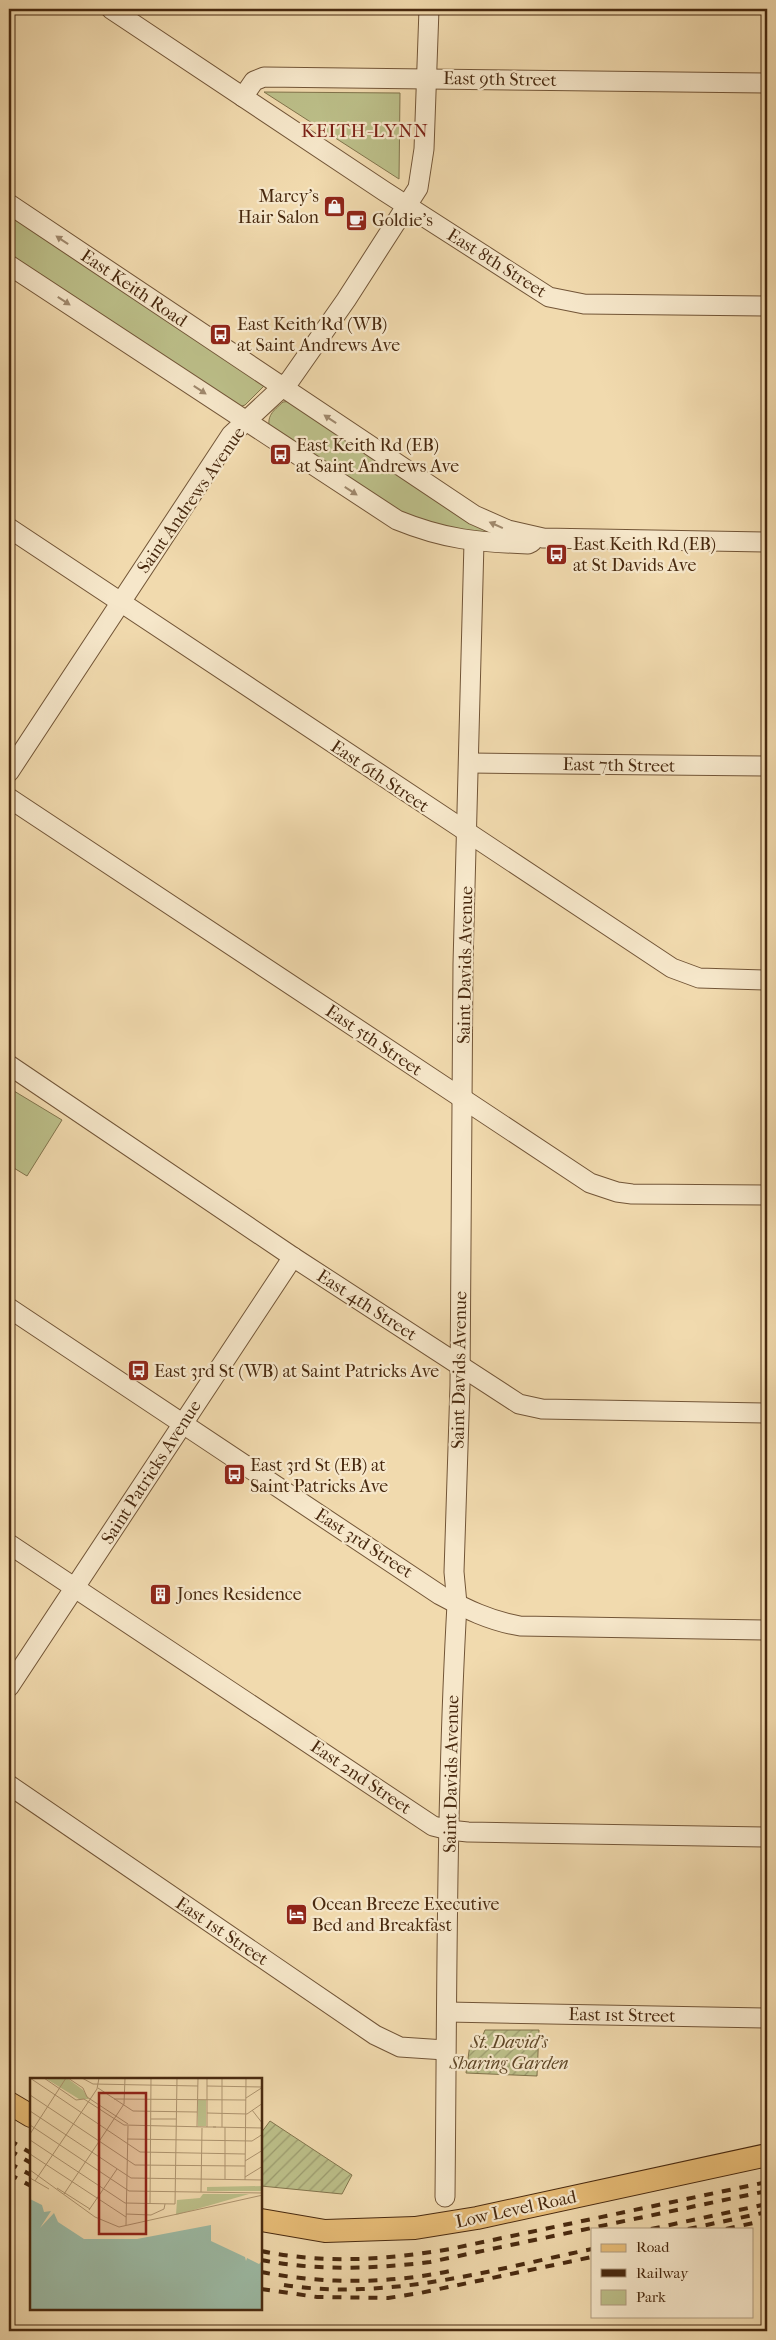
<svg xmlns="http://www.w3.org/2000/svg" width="776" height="2340" viewBox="0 0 776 2340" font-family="'IM FELL French Canon',serif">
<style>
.green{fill:#bcbf89;stroke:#82744c}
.garden{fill:url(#garden-furrows);stroke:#82744c}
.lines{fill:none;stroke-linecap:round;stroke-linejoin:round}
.minor-casing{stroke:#725537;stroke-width:21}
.major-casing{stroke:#48290f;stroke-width:24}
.minor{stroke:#f6e7ca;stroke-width:19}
.major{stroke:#e8bd77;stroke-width:22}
.rail{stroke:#48290f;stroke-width:4;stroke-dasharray:9 9;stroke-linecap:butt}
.oneway{fill:#9f886c}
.labels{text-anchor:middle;stroke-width:4.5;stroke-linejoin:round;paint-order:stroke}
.street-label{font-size:18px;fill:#48290f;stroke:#f6e7ca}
.poi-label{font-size:18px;fill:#48290f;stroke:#f6e7ca;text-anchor:start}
.park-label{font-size:18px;font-style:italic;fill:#5f4727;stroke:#f6e7ca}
.neighbourhood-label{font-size:19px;letter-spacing:1px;fill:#7a1f14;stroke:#f6e7ca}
.inset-road{fill:none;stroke:#ad936e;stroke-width:1}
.view{fill:#8f2418;fill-opacity:0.15;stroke:#8f2418;stroke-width:2.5}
.inset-edge{fill:none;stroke:#48290f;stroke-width:2.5}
</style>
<defs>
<pattern id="garden-furrows" width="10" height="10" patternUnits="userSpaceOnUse" patternTransform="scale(1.25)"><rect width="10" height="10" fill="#bcbf89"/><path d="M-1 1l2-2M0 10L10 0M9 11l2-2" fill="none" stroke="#9b9b6e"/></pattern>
</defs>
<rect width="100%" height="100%" fill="#f1daae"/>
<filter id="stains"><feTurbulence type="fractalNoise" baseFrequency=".004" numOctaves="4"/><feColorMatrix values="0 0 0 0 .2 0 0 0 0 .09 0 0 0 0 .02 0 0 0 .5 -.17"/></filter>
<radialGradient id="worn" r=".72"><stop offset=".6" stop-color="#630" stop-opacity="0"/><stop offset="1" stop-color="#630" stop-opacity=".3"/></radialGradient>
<g class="green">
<path d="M264 92 400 93 399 179Z"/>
<path d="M9 212 267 383 245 405 239 407 9 257Z"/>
<path d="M292 401 524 537 464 536 404 517 270 430C266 416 273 411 283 402Z"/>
<path d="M9 1088 62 1120 27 1176 9 1165Z"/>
</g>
<g class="garden">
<path d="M485 2030H539L537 2076 466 2073 470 2044 475 2040H481Z"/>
<path d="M270 2121 352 2175 342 2194 261 2186V2133Z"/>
</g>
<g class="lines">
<defs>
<g id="minor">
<path d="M111 9 384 191 549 297 584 304 767 306"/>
<path d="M243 97 254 81 264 77 767 83"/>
<path d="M9 204 474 515 508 530 543 538 767 542"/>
<path d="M9 265 397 520C446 540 477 542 528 544L532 542"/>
<path d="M9 528 672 968 699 978 767 980"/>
<path d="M470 763 767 766"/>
<path d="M9 772 231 435 290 380 346 300 418 188 424 149 429 9"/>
<path d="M9 798 590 1183 617 1192 632 1194 767 1195"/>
<path d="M9 1065 293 1257 519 1404 542 1409 767 1413"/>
<path d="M9 1308 440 1595C466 1609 490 1621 520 1626L767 1630"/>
<path d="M9 1544 433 1826 449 1830 468 1832 767 1837"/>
<path d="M9 1687 293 1257"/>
<path d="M9 1785 375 2035 400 2047 445 2050"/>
<path d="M447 2012 767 2018"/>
<path d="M445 2197C447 1999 446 1801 457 1604L454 1572 460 1385 463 964 474 542"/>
</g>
<g id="major">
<path d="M9 2103 31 2116"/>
<path d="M261 2220 325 2231 415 2228 477 2218 767 2155"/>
</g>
</defs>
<use href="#minor" class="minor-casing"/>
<use href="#major" class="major-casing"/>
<use href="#minor" class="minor"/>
<use href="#major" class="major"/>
<g class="rail">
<path d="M9 2140 31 2153"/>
<path d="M9 2150 31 2163"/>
<path d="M9 2163 31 2175"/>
<path d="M9 2174 31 2186"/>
<path d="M651 2229 767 2204"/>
<path d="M688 2229 767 2212"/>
<path d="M726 2229 767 2220"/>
<path d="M261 2251C325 2264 386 2260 450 2249L767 2182"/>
<path d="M261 2260C318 2271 373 2269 430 2262L767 2191"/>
<path d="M261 2272C323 2284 389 2284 450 2271"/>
<path d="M284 2285C388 2301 491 2270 592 2249"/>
<path d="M261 2289 317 2297 388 2298 420 2293 592 2257"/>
</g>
</g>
<defs><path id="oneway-solid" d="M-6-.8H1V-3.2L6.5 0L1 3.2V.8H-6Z" transform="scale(1.25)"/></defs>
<g class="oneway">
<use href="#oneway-solid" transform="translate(62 240) rotate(-146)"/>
<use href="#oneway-solid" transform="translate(64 301) rotate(33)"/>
<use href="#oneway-solid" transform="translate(200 390) rotate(33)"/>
<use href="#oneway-solid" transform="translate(330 419) rotate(-146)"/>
<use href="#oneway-solid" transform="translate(351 491) rotate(33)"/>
<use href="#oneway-solid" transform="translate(496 525) rotate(-156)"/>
</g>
<defs>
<symbol id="shop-square" viewBox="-11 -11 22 22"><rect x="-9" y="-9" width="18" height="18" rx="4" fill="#8f2418" stroke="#f6e7ca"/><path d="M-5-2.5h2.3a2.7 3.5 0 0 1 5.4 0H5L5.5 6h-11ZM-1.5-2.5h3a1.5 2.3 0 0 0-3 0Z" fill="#fff"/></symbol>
<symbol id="cafe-square" viewBox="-11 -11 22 22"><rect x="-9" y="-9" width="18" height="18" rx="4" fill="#8f2418" stroke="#f6e7ca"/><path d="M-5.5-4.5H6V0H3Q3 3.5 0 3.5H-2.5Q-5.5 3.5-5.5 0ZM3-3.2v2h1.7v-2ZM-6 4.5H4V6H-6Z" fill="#fff"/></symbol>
<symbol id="bus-square" viewBox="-11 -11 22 22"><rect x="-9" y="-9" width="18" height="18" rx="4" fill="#8f2418" stroke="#f6e7ca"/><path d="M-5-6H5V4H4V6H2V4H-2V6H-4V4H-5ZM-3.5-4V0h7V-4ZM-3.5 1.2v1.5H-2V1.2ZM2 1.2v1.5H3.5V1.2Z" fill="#fff"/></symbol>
<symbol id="building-square" viewBox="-11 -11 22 22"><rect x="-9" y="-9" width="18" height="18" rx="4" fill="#8f2418" stroke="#f6e7ca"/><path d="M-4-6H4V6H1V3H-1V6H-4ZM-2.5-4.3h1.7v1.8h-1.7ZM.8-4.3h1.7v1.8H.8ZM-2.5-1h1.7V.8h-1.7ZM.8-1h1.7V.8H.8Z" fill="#fff"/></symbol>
<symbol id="hotel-square" viewBox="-11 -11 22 22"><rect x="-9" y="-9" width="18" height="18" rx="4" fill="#8f2418" stroke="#f6e7ca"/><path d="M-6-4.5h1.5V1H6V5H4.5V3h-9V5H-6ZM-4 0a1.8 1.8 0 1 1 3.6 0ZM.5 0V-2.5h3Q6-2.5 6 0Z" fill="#fff"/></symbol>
</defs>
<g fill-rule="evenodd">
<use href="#shop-square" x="322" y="194" width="25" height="25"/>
<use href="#cafe-square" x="344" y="208" width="25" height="25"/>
<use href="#bus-square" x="208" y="322" width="25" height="25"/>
<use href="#bus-square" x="268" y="442" width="25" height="25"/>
<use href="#bus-square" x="544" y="542" width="25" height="25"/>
<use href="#bus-square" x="126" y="1358" width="25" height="25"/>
<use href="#bus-square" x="222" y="1462" width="25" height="25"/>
<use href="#building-square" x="148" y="1582" width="25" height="25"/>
<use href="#hotel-square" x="284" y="1902" width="25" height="25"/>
</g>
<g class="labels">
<g class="street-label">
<text transform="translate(500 79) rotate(1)" y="6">East 9th Street</text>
<text transform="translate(497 263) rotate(32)" y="6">East 8th Street</text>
<text transform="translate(134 288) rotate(34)" y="6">East Keith Road</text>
<text transform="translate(191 500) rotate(-55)" y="6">Saint Andrews Avenue</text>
<text transform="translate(619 765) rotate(1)" y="6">East 7th Street</text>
<text transform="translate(380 776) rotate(34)" y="6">East 6th Street</text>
<text transform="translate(465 965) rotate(-89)" y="6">Saint Davids Avenue</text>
<text transform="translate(374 1040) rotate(34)" y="6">East 5th Street</text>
<text transform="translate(367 1305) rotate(33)" y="6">East 4th Street</text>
<text transform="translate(459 1370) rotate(-89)" y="6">Saint Davids Avenue</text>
<text transform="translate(151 1472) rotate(-57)" y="6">Saint Patricks Avenue</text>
<text transform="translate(364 1543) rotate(33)" y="6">East 3rd Street</text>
<text transform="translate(451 1774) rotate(-89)" y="6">Saint Davids Avenue</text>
<text transform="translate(361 1777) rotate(34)" y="6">East 2nd Street</text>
<text transform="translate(222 1931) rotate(34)" y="6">East 1st Street</text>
<text transform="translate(622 2015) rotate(1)" y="6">East 1st Street</text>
<text transform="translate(516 2209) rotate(-12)" y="6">Low Level Road</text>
</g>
<g class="poi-label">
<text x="319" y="202" text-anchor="end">Marcy's<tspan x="319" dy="21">Hair Salon</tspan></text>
<text x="372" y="226">Goldie's</text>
<text x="237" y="330">East Keith Rd (WB)<tspan x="237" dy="21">at Saint Andrews Ave</tspan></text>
<text x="296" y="451">East Keith Rd (EB)<tspan x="296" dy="21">at Saint Andrews Ave</tspan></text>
<text x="573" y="550">East Keith Rd (EB)<tspan x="573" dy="21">at St Davids Ave</tspan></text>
<text x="154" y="1377">East 3rd St (WB) at Saint Patricks Ave</text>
<text x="250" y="1471">East 3rd St (EB) at<tspan x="250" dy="21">Saint Patricks Ave</tspan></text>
<text x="177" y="1600">Jones Residence</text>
<text x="312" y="1910">Ocean Breeze Executive<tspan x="312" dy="21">Bed and Breakfast</tspan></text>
</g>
<g class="park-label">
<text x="509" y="2048">St. David’s<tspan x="509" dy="21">Sharing Garden</tspan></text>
</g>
<g class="neighbourhood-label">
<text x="365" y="137">KEITH-LYNN</text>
</g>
</g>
<g transform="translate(30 2078)">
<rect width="232" height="232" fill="#f1daae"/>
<path d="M15 0H37L53 12 59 21H49ZM168 22H176V48H168ZM173 116H219L146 137 147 122 170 120Z" fill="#bcbf89"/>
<path d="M232 108 231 113H177V109Z" fill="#bcbf89"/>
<path d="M0 121 12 127 14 134 21 133 10 150 24 135 28 144 54 161H107L181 147V163L215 179 216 183 217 180 229 186 232 183V232H0Z" fill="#9cbba6"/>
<path class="inset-road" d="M0 0 110 74 215 76M14 0 46 22 54 21 94 47 177 49M38 0 53 10 57 19 98 46M52 0 63 6 168 8M177 0V49H186M177 8 232 9M68 10 103 33 167 34M0 17 105 87 215 88M216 20 233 9M84 21 216 22M222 32 233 46M0 33 101 100 233 102M177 35 217 36 233 25M121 41H146M0 47 99 113 233 115M167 49 168 0M183 49 233 50M192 49V0M0 56 36 0M97 61 222 63 233 56M0 62 95 125 145 126 147 0M0 76 96 139M215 83 233 72M0 92 65 139 89 149 233 117M215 99 233 88M0 100 19 111M195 101V49M215 102 216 0M5 103 67 11 69 0M27 110 60 131M171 114 172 50M34 116 94 26 95 0M120 126 121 0M59 132 87 91M96 136 121 137 134 131 135 126M96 147 98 48"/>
<path class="view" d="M69 15H116V156H69Z"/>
<rect width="232" height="232" class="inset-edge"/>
</g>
<rect width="776" height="2340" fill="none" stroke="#f1daae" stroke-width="30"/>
<rect x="10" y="10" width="756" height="2320" fill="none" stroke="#48290f" stroke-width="2.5"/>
<rect x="15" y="15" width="746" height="2310" fill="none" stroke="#48290f"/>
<rect x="591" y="2228" width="162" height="90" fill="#f6e7ca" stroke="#b09b7f"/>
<rect x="601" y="2244" width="25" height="8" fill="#e8bd77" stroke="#b09b7f"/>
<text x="636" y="2252" font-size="15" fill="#48290f">Road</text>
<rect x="601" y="2269" width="25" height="8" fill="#48290f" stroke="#b09b7f"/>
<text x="636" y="2278" font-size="15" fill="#48290f">Railway</text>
<rect x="601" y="2290" width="25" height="15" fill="#bcbf89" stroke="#b09b7f"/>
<text x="636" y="2302" font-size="15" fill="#48290f">Park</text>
<rect width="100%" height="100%" filter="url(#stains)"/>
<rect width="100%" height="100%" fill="url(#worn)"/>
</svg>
